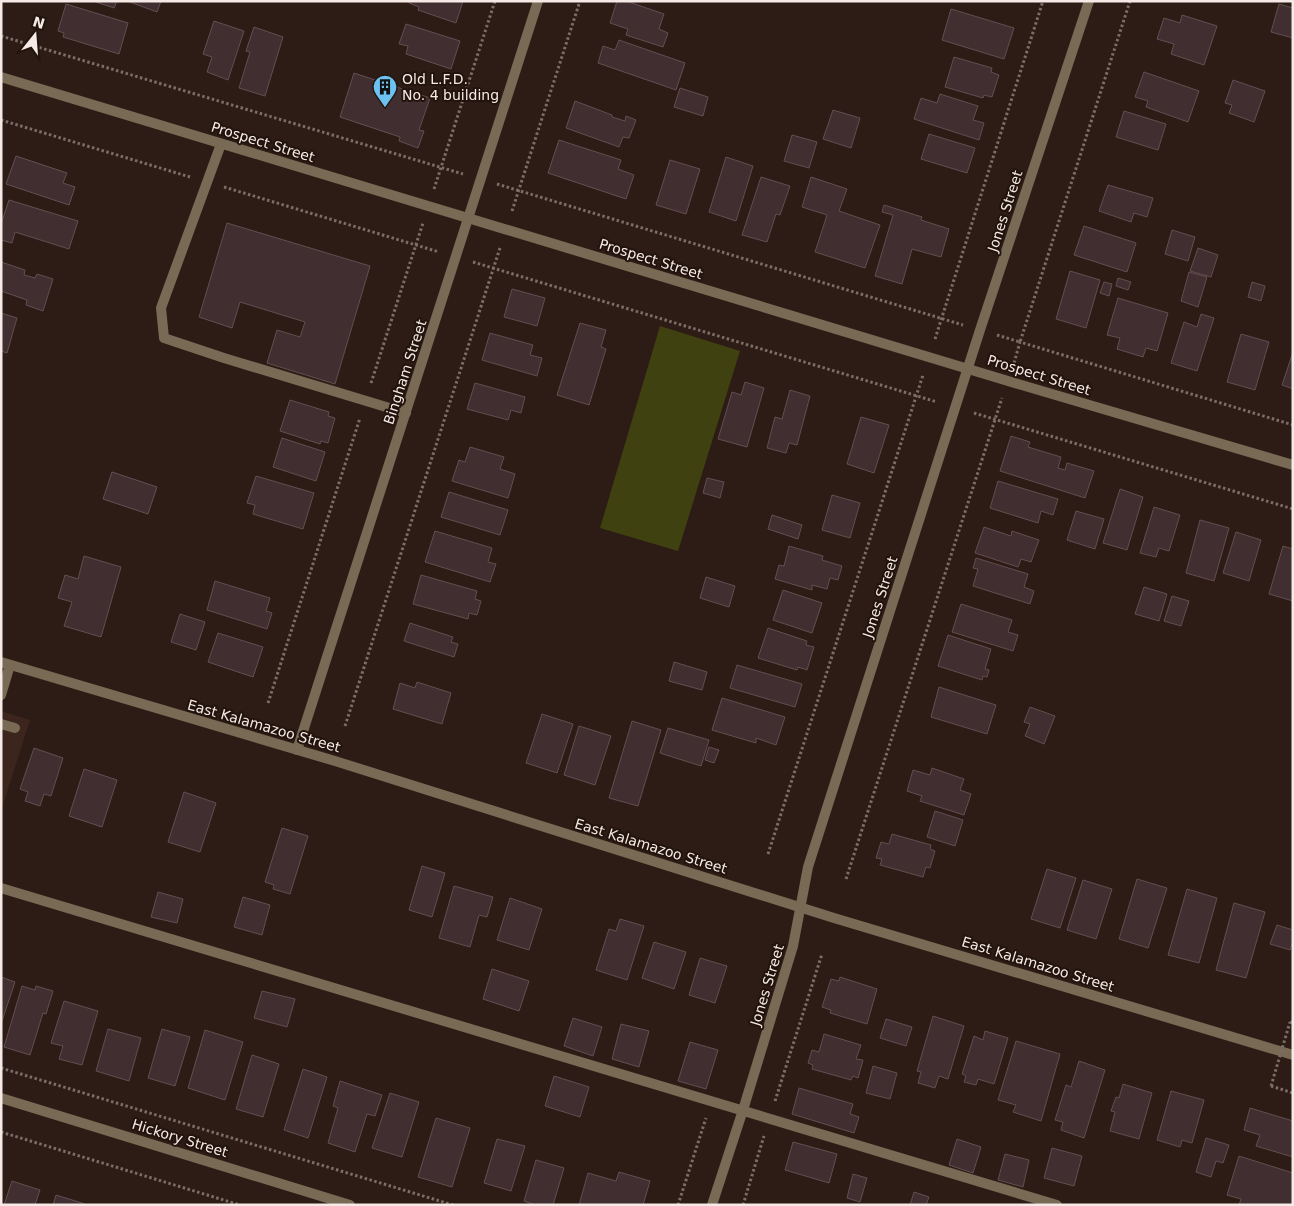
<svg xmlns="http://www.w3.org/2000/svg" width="1294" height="1206" viewBox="0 0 1294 1206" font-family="'DejaVu Sans',sans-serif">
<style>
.built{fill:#3b251c}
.green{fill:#3f4210}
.building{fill:#412e30;stroke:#634e51}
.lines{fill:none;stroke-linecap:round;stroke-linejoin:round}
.path{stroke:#7b6d67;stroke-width:3;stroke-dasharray:2.5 2.5;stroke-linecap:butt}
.service{stroke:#786a54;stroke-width:10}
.minor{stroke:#786a54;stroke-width:10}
.tertiary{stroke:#786a54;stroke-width:10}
.path-bridge{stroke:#7b6d67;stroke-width:3;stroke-dasharray:2.5 2.5;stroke-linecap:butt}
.labels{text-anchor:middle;stroke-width:4;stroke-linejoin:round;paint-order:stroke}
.poi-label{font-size:14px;fill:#f5eae5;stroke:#22130c;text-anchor:start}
.street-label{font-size:14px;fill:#f5eae5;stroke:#22130c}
</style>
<rect width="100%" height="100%" fill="#2c1c15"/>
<path class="built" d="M1 711 30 720 1 811Z"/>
<path class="green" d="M660 326 740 351 678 551 600 528Z"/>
<g class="building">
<path d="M93 1H117L114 8Z"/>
<path d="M127 1H161L157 12Z"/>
<path d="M410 1H463L456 23 418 10 419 7 409 3Z"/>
<path d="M617 1H626L664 14 659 29 668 33 663 47 626 35 628 29 610 23Z"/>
<path d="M66 4 128 23 119 54 63 37 64 33 58 31Z"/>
<path d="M1279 4 1293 8V38L1271 32Z"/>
<path d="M951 9 1014 28 1004 59 942 40Z"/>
<path d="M1182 15 1217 26 1204 65 1171 54 1174 44 1157 39 1164 18 1180 23Z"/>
<path d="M214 21 244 31 228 80 207 72 212 57 203 54Z"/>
<path d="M406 24 460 41 451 69 406 54 408 46 399 44Z"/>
<path d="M254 27 283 37 265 96 239 88 250 52 246 51Z"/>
<path d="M619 40 685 63 676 90 598 63 603 46 615 50Z"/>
<path d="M954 57 992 68 991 72 999 75 992 97 984 95 983 98 945 87Z"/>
<path d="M1144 72 1199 91 1188 122 1146 107 1148 101 1135 97Z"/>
<path d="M354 73 430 98 419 130 424 131 418 148 399 141 400 137 340 117Z"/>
<path d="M1233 80 1265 91 1254 122 1229 113 1232 105 1225 103Z"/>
<path d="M680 88 708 97 703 116 674 107Z"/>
<path d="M940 94 978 106 973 120 984 123 979 140 914 119 921 98 937 103Z"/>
<path d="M575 101 612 115V117L625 121 626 116 636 120 629 138 623 137 619 147 566 128Z"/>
<path d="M833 110 860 118 851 148 823 139Z"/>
<path d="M1124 111 1166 124 1158 150 1116 137Z"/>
<path d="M929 134 975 148 967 173 921 159Z"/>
<path d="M792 135 817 142 809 168 784 161Z"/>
<path d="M559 140 621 160 618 169 634 175 626 199 548 173Z"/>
<path d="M16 156 67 173 63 183 75 187 69 205 6 184Z"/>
<path d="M726 157 753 166 736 221 709 212Z"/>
<path d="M670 160 700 169 686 214 656 205Z"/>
<path d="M761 177 790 186 780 215 776 214 767 242 742 235Z"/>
<path d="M811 177 847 189 839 211 880 225 865 268 815 252 827 215 802 207Z"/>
<path d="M1108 185 1153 198 1147 217 1134 213 1131 222 1099 211Z"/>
<path d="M9 200 78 221 69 249 15 232 12 243 1 240V224Z"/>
<path d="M884 205 922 217 921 220 949 229 941 257 912 249 902 284 875 276 893 215 882 212Z"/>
<path d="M227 223 370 266 335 384 267 363 277 330 300 337 305 322 240 302 232 328 199 317Z"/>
<path d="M1084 226 1136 243 1127 272 1074 255Z"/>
<path d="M1172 230 1195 237 1188 261 1165 254Z"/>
<path d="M1198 248 1218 255 1211 277 1190 271Z"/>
<path d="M1 262 25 270 24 275 35 278 37 274 53 279 43 311 26 305 27 300 1 291Z"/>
<path d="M1070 271 1100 280 1086 328 1056 319Z"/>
<path d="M1189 272 1207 277 1198 307 1181 301Z"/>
<path d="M1118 278 1131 282 1128 290 1116 286Z"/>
<path d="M1104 282 1112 284 1109 296 1100 293Z"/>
<path d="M1252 282 1265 286 1261 301 1248 297Z"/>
<path d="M512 289 545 298 537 326 504 317Z"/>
<path d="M1118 298 1168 313 1157 351 1146 348 1143 357 1117 349 1120 338 1107 335Z"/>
<path d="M1 313 17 318 7 353 1 351Z"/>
<path d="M1201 314 1214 318 1197 371 1171 363 1184 322 1197 327Z"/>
<path d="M580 323 606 330 601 347 606 349 589 405 557 395Z"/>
<path d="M490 333 533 345 530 355 542 358 537 376 482 360Z"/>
<path d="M1241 334 1269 342 1255 390 1227 382Z"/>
<path d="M1293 352V389L1282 385Z"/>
<path d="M745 382 764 388 747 447 718 439 732 392 741 395Z"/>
<path d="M475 383 525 397 521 413 511 410 508 420 467 409Z"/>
<path d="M790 390 810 396 797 445 789 443 786 453 767 448 775 417 782 419Z"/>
<path d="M290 400 329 412 328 416 335 418 328 443 321 441 320 444 280 431Z"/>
<path d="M861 417 889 425 874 473 847 464Z"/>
<path d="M1011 436 1030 442 1028 447 1061 457 1058 468 1065 470 1067 463 1094 471 1085 498 1000 471Z"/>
<path d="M282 438 325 452 316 481 273 467Z"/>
<path d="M470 447 504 457 500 469 515 474 508 498 452 481 459 460 465 462Z"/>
<path d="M112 472 157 487 148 514 103 499Z"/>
<path d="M256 476 314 493 303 529 253 514 255 505 247 503Z"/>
<path d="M707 478 724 482 720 498 703 493Z"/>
<path d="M998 481 1058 499 1053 515 1041 511 1038 523 990 508Z"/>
<path d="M1120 489 1143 497 1127 550 1103 543Z"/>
<path d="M449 492 508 510 500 535 441 517Z"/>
<path d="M832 495 860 503 850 538 822 530Z"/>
<path d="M1154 507 1180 515 1169 551 1159 548 1156 557 1140 553Z"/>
<path d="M1076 511 1104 519 1095 549 1067 540Z"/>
<path d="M772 515 802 525 798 539 768 529Z"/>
<path d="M1200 520 1229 528 1214 581 1186 573Z"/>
<path d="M984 527 1011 536 1012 531 1039 540 1031 562 1021 559 1018 567 975 553Z"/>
<path d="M435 531 492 548 488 562 496 564 490 582 425 562Z"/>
<path d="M1236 532 1261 540 1249 581 1223 573Z"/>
<path d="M789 546 823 556 822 560 842 566 838 580 830 578 827 589 812 585V590L775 579 779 565 784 566Z"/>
<path d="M1283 546 1293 549V601L1269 594Z"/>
<path d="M84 556 121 567 101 637 64 626 72 602 58 598 65 575 78 579Z"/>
<path d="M976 558 1028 574 1024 587 1034 591 1030 604 973 586 978 569 973 568Z"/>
<path d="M421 575 477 591 475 599 481 601 477 615 469 613 468 619 413 604Z"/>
<path d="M706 577 735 586 729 607 700 598Z"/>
<path d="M215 581 270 598 266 611 272 613 267 629 207 610Z"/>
<path d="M1144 587 1167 594 1159 621 1135 614Z"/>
<path d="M783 590 822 603 812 633 773 620Z"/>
<path d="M1172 596 1189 601 1181 626 1164 621Z"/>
<path d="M961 604 1012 620 1008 632 1018 635 1013 651 952 632Z"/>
<path d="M180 614 205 622 196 650 171 642Z"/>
<path d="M410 623 453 637 451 642 458 644 454 657 404 641Z"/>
<path d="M768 628 807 641 806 645 814 647 807 670 798 667 797 670 758 658Z"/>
<path d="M218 633 263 647 253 677 208 662Z"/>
<path d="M948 635 991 649 985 669 989 670 987 677 983 676 982 680 938 666Z"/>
<path d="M674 662 707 672 702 690 669 681Z"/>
<path d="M737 665 802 684 795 707 730 688Z"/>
<path d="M417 682 451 693 442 724 393 709 400 683 415 688Z"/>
<path d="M939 687 996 705 987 734 931 717Z"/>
<path d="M722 698 785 717 776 745 756 738V743L712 730Z"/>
<path d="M1030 707 1055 716 1044 744 1025 736 1030 724 1024 722Z"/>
<path d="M542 714 573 724 557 773 526 763Z"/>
<path d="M632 721 661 730 638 806 609 798Z"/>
<path d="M579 726 611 736 595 785 564 775Z"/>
<path d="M668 728 709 740 701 766 660 753Z"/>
<path d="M709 747 719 750 714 763 705 760Z"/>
<path d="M34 748 63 758 51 796 44 794 40 806 25 801 28 792 20 789Z"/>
<path d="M932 768 964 779 960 790 971 794 964 815 920 801 922 796 907 791 913 770 930 775Z"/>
<path d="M84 769 117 780 102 827 69 816Z"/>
<path d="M184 792 216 803 200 852 168 842Z"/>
<path d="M935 811 963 820 955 846 927 837Z"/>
<path d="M282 828 308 836 290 894 273 889 274 885 265 882Z"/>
<path d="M892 834 931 845 930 849 935 851 930 868 926 867 923 877 880 865 882 859 876 858 881 842 889 844Z"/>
<path d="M422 866 445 873 432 917 409 910Z"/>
<path d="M1047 869 1076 878 1060 928 1031 919Z"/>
<path d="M1137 879 1167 888 1148 948 1119 939Z"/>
<path d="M1083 880 1112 889 1096 939 1067 930Z"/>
<path d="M454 886 493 897 487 917 479 915 470 947 439 938Z"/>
<path d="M1187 889 1217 898 1199 963 1168 955Z"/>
<path d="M158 892 183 899 177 923 151 917Z"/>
<path d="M243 897 270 905 262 935 234 927Z"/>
<path d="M510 898 542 909 529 950 497 940Z"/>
<path d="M1234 903 1265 912 1246 978 1216 970Z"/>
<path d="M620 919 644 926 627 980 596 970 609 929 616 931Z"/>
<path d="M1277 925 1293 930V941L1290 950 1270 944Z"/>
<path d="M654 942 686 952 674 989 642 978Z"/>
<path d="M700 958 727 966 715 1003 689 995Z"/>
<path d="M492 969 529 981 519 1011 483 999Z"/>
<path d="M1 977 15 982 1 1024Z"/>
<path d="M840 977 877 989 867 1024 830 1013 831 1010 822 1007 831 979 839 981Z"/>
<path d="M22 986 35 990 36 986 53 991 46 1014 43 1013 30 1055 4 1047Z"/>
<path d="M262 991 295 999 287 1027 254 1018Z"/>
<path d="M64 1001 98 1011 82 1065 59 1059 63 1046 51 1043Z"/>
<path d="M933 1016 964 1026 948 1079 939 1076 935 1088 918 1083 921 1072 917 1071Z"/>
<path d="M573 1018 602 1027 593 1056 564 1046Z"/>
<path d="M886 1019 912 1027 906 1046 880 1038Z"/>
<path d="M621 1024 649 1031 639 1067 612 1059Z"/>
<path d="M108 1029 141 1038 129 1081 96 1071Z"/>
<path d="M162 1029 190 1037 175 1086 148 1078Z"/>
<path d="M205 1030 243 1042 225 1100 188 1088Z"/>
<path d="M985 1031 1008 1038 994 1084 978 1079 976 1085 964 1082 966 1076 962 1074 974 1036 983 1040Z"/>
<path d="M824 1034 861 1045 856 1059 863 1060 858 1078 853 1076 851 1080 812 1069 813 1065 808 1063 812 1050 819 1052Z"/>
<path d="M1016 1041 1060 1054 1041 1121 1013 1112 1016 1105 998 1100Z"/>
<path d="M690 1042 718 1050 706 1089 678 1081Z"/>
<path d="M252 1055 279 1064 263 1117 236 1109Z"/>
<path d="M1079 1061 1105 1070 1084 1138 1061 1130 1063 1122 1055 1120 1066 1085 1071 1087Z"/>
<path d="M873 1066 897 1073 890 1099 866 1093Z"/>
<path d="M303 1069 327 1077 308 1138 284 1130Z"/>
<path d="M554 1076 589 1087 580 1117 545 1106Z"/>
<path d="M340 1081 382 1095 375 1116 367 1114 355 1152 328 1143 338 1108 333 1106Z"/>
<path d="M1123 1084 1152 1093 1139 1139 1110 1131 1115 1112 1111 1111 1116 1097 1119 1098Z"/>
<path d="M799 1088 853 1104 850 1114 859 1117 854 1133 792 1114Z"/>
<path d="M1171 1091 1204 1100 1192 1143 1182 1140 1180 1147 1157 1140Z"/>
<path d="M390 1093 419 1102 402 1157 372 1148Z"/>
<path d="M1250 1108 1293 1121V1157L1256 1146 1260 1135 1244 1130Z"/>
<path d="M436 1118 470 1128 452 1187 418 1177Z"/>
<path d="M1206 1138 1229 1145 1223 1163 1216 1161 1211 1177 1196 1172Z"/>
<path d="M497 1139 525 1146 511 1191 484 1183Z"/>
<path d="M957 1139 981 1147 973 1173 949 1165Z"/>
<path d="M793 1142 837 1154 829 1183 785 1170Z"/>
<path d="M1052 1148 1082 1156 1074 1186 1044 1178Z"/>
<path d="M1005 1154 1029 1160 1023 1187 998 1180Z"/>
<path d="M1239 1156 1293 1173V1205H1239L1241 1199 1227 1195Z"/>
<path d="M536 1160 564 1168 553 1205H536L524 1201Z"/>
<path d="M619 1172 650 1181 643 1205H579L588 1173 616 1181Z"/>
<path d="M853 1174 867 1178 860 1202 847 1198Z"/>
<path d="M12 1181 40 1190 35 1205H4Z"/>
<path d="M914 1192 929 1197 926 1205H910Z"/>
<path d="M56 1195 85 1204V1205H53Z"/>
</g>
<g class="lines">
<g class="path">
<path d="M1 36 463 174"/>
<path d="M1 120 190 177"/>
<path d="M497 184 963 325"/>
<path d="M224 187 439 252"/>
<path d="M434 189 495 1"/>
<path d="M512 211 580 1"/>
<path d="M473 262 937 402"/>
<path d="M997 335 1020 342 1130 1"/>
<path d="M935 339 1043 1"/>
<path d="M1014 363 1020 342 1293 425"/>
<path d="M371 383 423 223"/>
<path d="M974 413 1293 509"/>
<path d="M268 703 360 418"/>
<path d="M345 726 500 248"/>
<path d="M768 854 923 375"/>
<path d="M846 879 1002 398"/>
<path d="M1290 1022 1293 1023"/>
<path d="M1 1068 453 1205"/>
<path d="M1271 1086 1293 1093"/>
<path d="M775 1101 822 954"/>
<path d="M1 1132 240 1205"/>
<path d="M678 1205 706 1118"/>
<path d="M743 1205 764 1136"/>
</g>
<g class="service">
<path d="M221 144 161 308 164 338 224 358 406 413"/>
<path d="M1 695 10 665"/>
<path d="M1 724 15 728"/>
<path d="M1 888 1057 1205"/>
</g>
<g class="minor">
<path d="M1 77 1008 381 1293 465"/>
<path d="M297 750 538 1"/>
<path d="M1 1098 350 1205"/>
<path d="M712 1205 743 1110 793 946 808 867 980 330 1089 1"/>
</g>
<path class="tertiary" d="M1 662 335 761 834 918 1293 1055"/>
<path class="path-bridge" d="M1271 1086 1290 1022"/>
</g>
<defs>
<symbol id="building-pin" viewBox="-11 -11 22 30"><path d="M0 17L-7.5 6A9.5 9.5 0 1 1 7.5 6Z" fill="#6cc3f2" stroke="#22130c"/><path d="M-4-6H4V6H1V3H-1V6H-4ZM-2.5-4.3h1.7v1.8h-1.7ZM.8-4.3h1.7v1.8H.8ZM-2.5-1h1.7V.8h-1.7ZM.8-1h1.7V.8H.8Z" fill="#111"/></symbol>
</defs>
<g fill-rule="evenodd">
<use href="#building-pin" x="371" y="73" width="28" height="38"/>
</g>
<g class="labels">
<g class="poi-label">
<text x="402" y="84">Old L.F.D.<tspan x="402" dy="16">No. 4 building</tspan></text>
</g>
<g class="street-label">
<text transform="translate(263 142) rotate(17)" y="5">Prospect Street</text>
<text transform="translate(1005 211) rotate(-72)" y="5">Jones Street</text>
<text transform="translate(651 259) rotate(17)" y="5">Prospect Street</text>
<text transform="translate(405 372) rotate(-72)" y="5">Bingham Street</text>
<text transform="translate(1039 375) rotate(17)" y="5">Prospect Street</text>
<text transform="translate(880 597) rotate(-72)" y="5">Jones Street</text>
<text transform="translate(264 726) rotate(16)" y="5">East Kalamazoo Street</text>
<text transform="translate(651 846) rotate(17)" y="5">East Kalamazoo Street</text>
<text transform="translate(1038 964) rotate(17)" y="5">East Kalamazoo Street</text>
<text transform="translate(767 985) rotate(-73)" y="5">Jones Street</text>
<text transform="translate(180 1138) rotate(17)" y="5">Hickory Street</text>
</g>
</g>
<rect width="1294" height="1206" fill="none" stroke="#f5eae5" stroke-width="5"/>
<g transform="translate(35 35) rotate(17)" stroke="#22130c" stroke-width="4" paint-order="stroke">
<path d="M0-4L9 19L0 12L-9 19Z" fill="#f5eae5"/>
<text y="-8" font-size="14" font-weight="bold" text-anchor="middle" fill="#f5eae5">N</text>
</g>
</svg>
